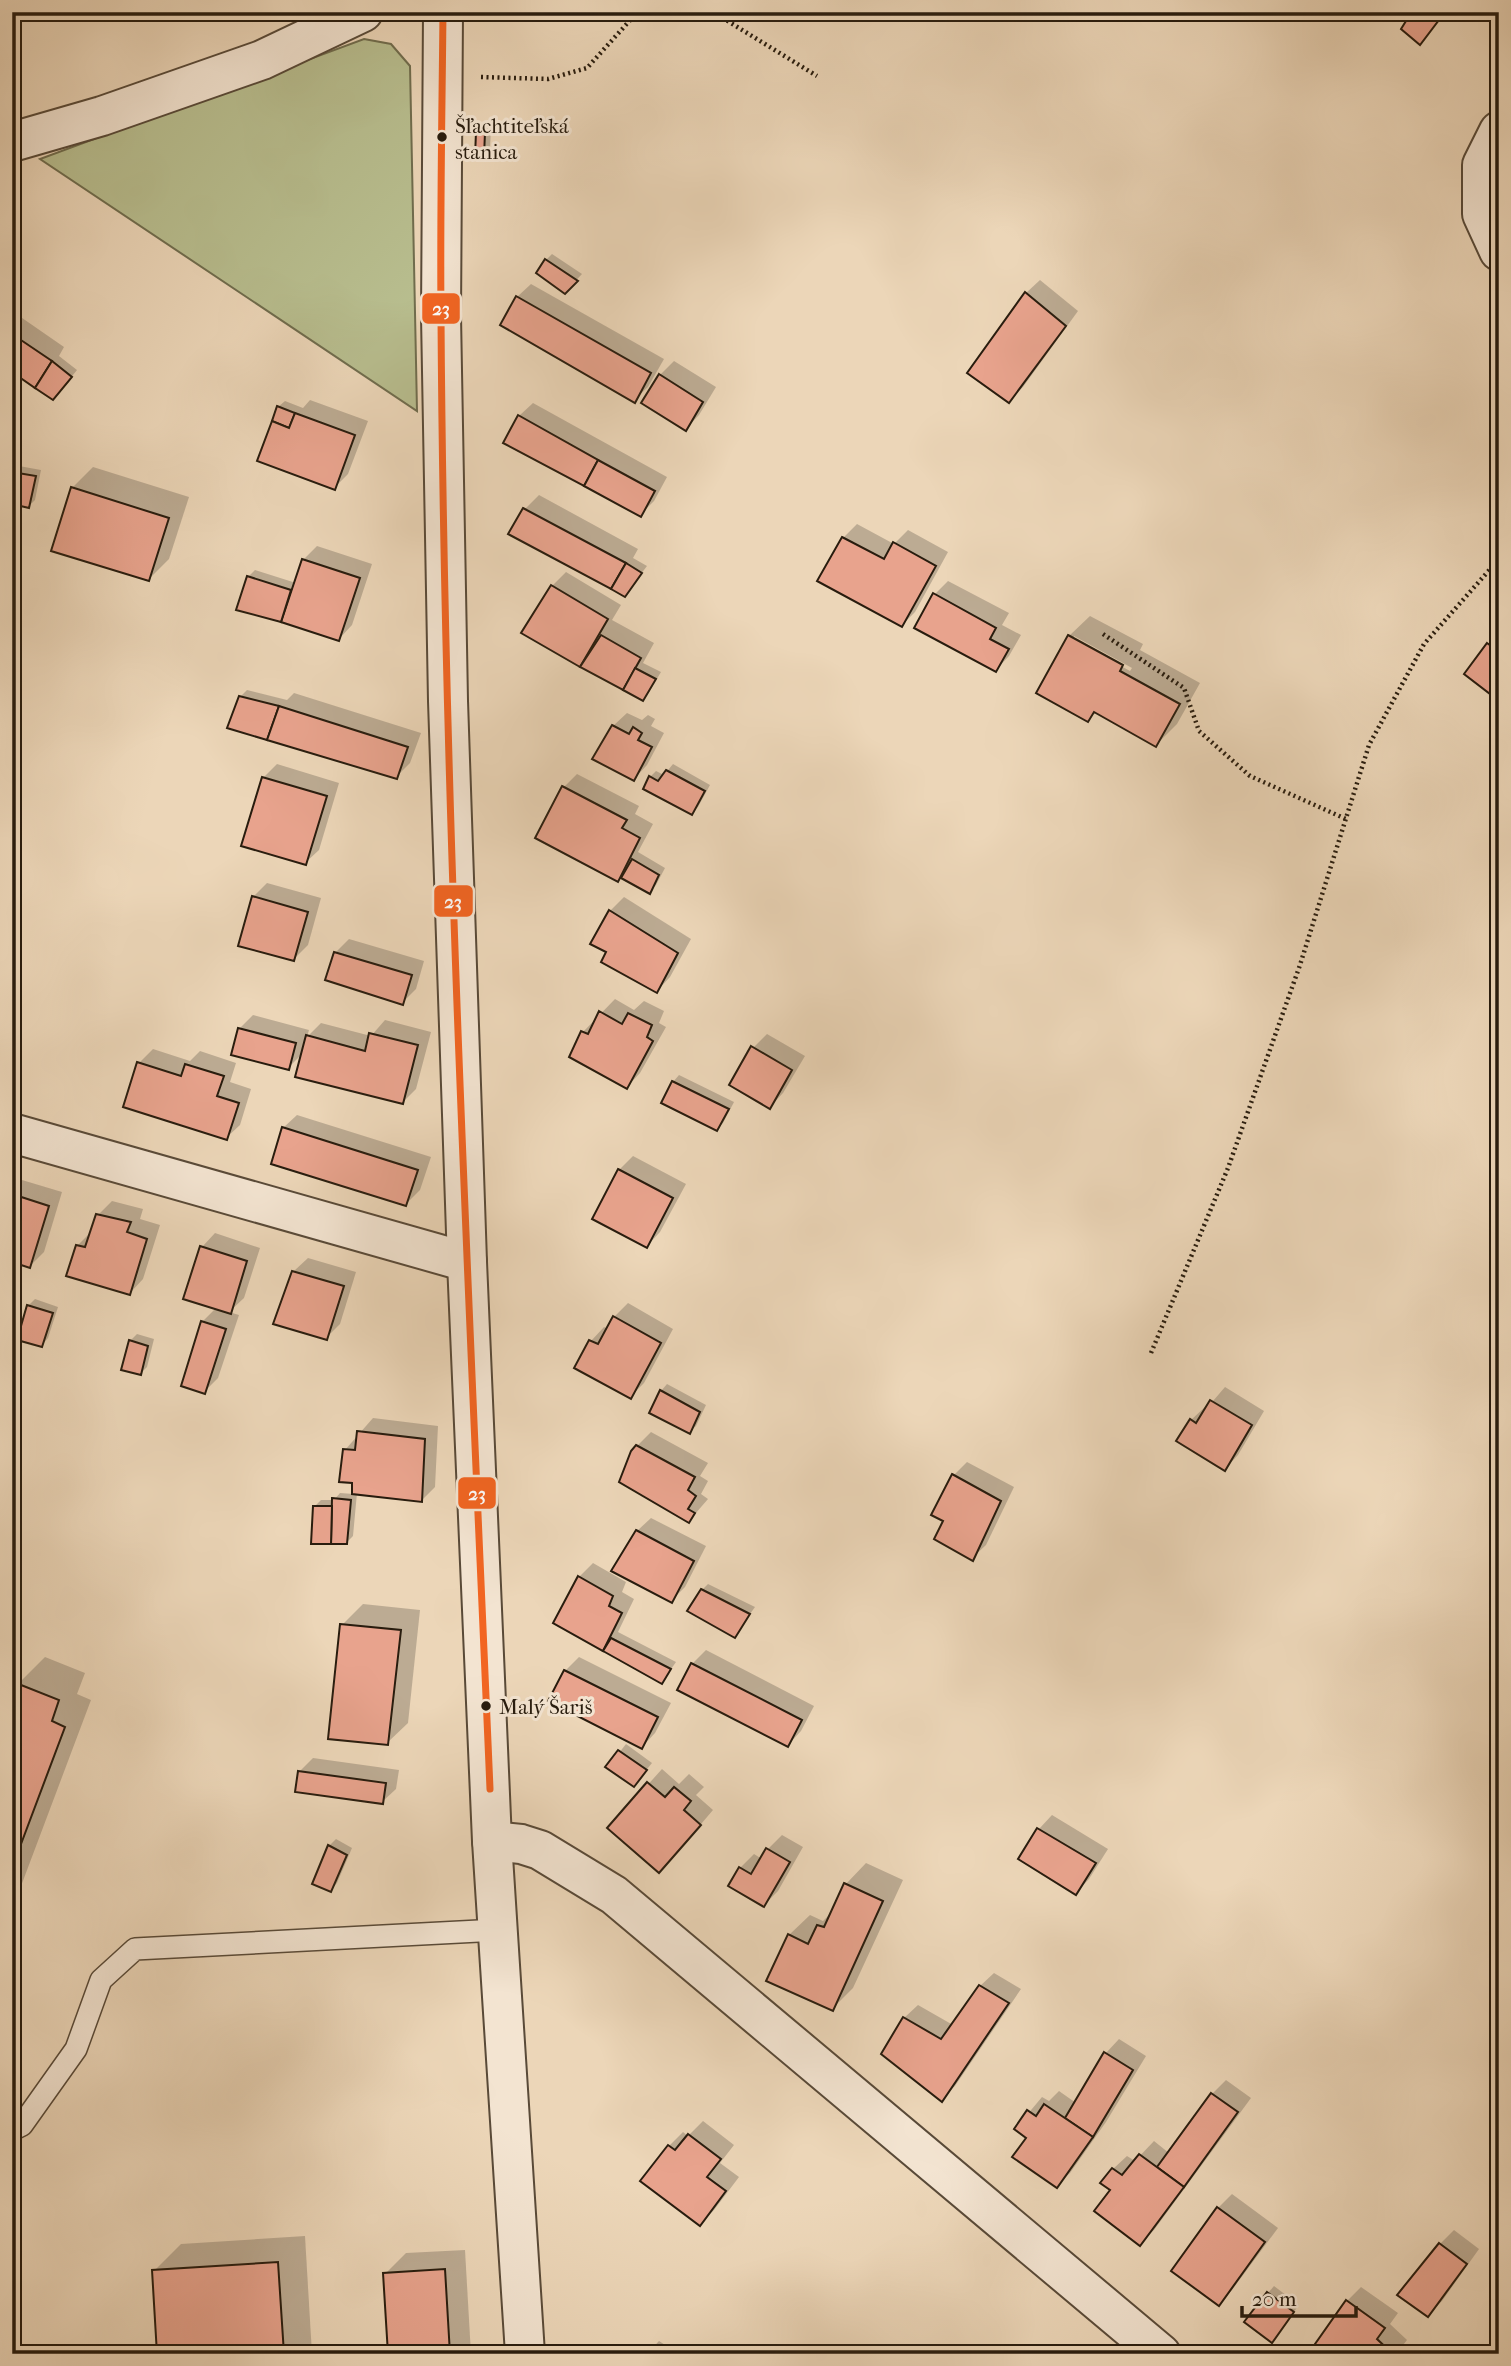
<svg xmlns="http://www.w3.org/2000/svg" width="1511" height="2366" viewBox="0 0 1511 2366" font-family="'IM FELL French Canon',serif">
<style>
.green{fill:#b8be8f;stroke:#706d4e;stroke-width:2}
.shadow{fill:#0003;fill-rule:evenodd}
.building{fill:#e8a38d;stroke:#281c0e;stroke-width:2}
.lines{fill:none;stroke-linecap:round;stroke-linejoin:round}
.service-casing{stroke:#594a38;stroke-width:24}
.minor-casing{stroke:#594a38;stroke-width:42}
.tertiary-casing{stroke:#594a38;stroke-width:42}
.path{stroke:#281c0e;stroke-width:4.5;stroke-dasharray:2 3.5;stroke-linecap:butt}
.service{stroke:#f3e4d1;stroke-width:21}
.minor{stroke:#f3e4d1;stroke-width:38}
.tertiary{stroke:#f3e4d1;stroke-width:38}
.bus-1-casing{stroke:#f3e4d1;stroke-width:12}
.bus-1{stroke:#f26522;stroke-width:7}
.bus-dot{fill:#281c0e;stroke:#f3e4d1;stroke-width:2.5}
.labels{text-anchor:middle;stroke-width:6;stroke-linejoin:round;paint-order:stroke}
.bus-label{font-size:21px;fill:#281c0e;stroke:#f3e4d1;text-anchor:start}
.line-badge{stroke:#f3e4d1;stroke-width:2.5}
.badge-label{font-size:19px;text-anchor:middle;font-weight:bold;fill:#fff}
</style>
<rect width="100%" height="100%" fill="#ecd6b8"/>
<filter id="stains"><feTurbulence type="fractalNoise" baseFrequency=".00286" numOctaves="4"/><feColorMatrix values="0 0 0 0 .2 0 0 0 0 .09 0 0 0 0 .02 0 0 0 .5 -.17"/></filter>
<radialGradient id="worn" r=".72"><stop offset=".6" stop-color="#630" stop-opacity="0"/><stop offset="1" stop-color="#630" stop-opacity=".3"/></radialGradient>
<path class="green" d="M364 39 391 44 410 66 417 411 40 159Z"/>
<g class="shadow">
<path d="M484 126 491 127 490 149 483 155 478 133Z"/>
<path d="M552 254 582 274 565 292 546 260Z"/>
<path d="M1040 280 1078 311 1023 387 1009 401 1026 293Z"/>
<path d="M531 284 664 359 648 387 634 400 517 297Z"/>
<path d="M12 311 64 347 59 356 77 370 60 391 12 370Z"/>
<path d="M674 361 716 387 699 415 686 429 660 375Z"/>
<path d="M310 400 368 421 348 474 334 488 278 407 285 401 303 408Z"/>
<path d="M533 403 667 477 654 501 640 515 519 416Z"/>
<path d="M19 466 41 470 35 500 29 506 13 472Z"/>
<path d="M93 467 189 497 169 559 149 579 72 488Z"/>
<path d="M539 495 638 549 633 558 647 566 625 595 510 533 525 509Z"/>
<path d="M857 524 894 544 908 530 948 552 915 612 902 625 843 538Z"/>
<path d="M317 546 372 564 352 625 339 639 281 620 248 577 255 570 296 583 303 560Z"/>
<path d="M566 572 621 605 612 620 654 643 643 663 661 672 649 692 643 699 523 633 552 586Z"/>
<path d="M948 581 1009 613 1002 625 1021 635 1009 656 996 670 934 595Z"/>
<path d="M1090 616 1143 644 1140 650 1200 683 1177 724 1156 745 1096 712 1088 720 1069 636ZM1074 636 1132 668 1130 671 1074 640Z"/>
<path d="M1494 638 1499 641V690L1488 644Z"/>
<path d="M247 690 287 700 294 693 421 733 410 763 396 777 240 697Z"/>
<path d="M627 713 642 720 648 715 655 719 651 726 664 733 647 765 634 779 613 726Z"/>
<path d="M277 764 339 783 319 850 305 863 263 778Z"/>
<path d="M673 764 710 785 698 807 691 813 650 777 656 771 664 775Z"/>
<path d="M577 774 639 806 635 814 653 824 638 852 665 868 656 885 649 892 627 870 617 879 564 787Z"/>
<path d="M267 883 321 898 308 945 294 959 253 897Z"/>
<path d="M624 897 691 939 670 977 657 991 608 951 610 911Z"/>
<path d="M349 939 424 961 416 989 402 1003 335 953Z"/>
<path d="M615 999 634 1010 644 1001 664 1011 659 1023 666 1027 640 1073 627 1087 583 1032Z"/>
<path d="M253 1015 309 1030 307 1037 321 1023 371 1036 385 1020 431 1032 416 1089 403 1102 303 1053 288 1068 239 1029Z"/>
<path d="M767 1034 805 1056 783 1093 770 1107 753 1048Z"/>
<path d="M153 1049 190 1061 200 1051 236 1063 230 1082 251 1089 240 1125 226 1138 139 1063Z"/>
<path d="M679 1075 734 1102 723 1123 717 1129 673 1082Z"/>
<path d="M297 1115 431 1157 420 1190 406 1204 283 1128Z"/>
<path d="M633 1156 686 1184 660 1232 647 1246 619 1170Z"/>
<path d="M12 1177 62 1192 44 1252 30 1266 12 1260Z"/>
<path d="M112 1201 143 1209 140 1219 160 1225 143 1279 130 1293 77 1246 91 1232 98 1215Z"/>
<path d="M215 1233 260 1248 244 1298 229 1312 239 1315 218 1378 204 1392 202 1322 217 1307 202 1247Z"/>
<path d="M308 1258 356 1272 340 1324 326 1338 276 1323 294 1271Z"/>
<path d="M35 1299 58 1307 48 1338 42 1345 19 1339 29 1305Z"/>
<path d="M628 1303 673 1329 644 1383 630 1397 591 1341 604 1327 608 1329 614 1317Z"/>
<path d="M137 1334 154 1339 147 1367 141 1373 123 1369 131 1340Z"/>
<path d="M667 1384 706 1405 696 1426 689 1432 661 1391Z"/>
<path d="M1225 1387 1264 1411 1238 1455 1225 1469 1191 1420 1205 1407 1207 1408Z"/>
<path d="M373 1418 438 1426 435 1487 422 1500 357 1493 353 1536 347 1542 314 1507 321 1500H334L340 1493 354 1494V1481L345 1450Z"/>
<path d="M651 1432 708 1463 700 1476 708 1481 701 1494 708 1499 689 1521 637 1446Z"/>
<path d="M967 1462 1014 1487 986 1545 972 1558 946 1521 954 1475Z"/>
<path d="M651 1518 706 1546 685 1587 671 1601 637 1531Z"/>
<path d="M593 1563 626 1582 622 1592 634 1599 618 1632 676 1662 662 1682 608 1644 603 1649 579 1577Z"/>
<path d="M708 1584 755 1607 735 1635 702 1590Z"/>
<path d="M363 1604 420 1610 408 1723 387 1743 342 1625Z"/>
<path d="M706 1650 814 1706 801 1731 788 1745 692 1664Z"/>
<path d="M45 1657 85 1673 77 1694 91 1700 12 1910V1699L18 1684Z"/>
<path d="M579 1657 671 1703 655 1733 642 1747 565 1671Z"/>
<path d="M626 1744 652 1763 634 1785 608 1767Z"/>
<path d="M313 1758 399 1770 396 1789 382 1802 299 1772Z"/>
<path d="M662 1769 679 1784 689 1774 704 1787 696 1795 713 1810 673 1857 609 1828Z"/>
<path d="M1052 1815 1108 1849 1089 1879 1076 1893 1020 1859 1039 1829Z"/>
<path d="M782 1835 803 1847 778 1891 764 1905 730 1885 740 1868 754 1854 762 1859 768 1849Z"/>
<path d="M336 1839 352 1848 337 1883 331 1890 329 1846Z"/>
<path d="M866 1863 903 1880 853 1988 832 2009 789 1935 810 1915 823 1921 834 1910 846 1884Z"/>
<path d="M994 1973 1021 1989 955 2086 941 2099 904 2018 918 2005 953 2025 980 1986Z"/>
<path d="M1119 2039 1146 2056 1106 2122 1070 2173 1056 2186 1029 2137 1016 2128 1042 2097 1049 2101 1059 2091 1076 2103 1106 2053Z"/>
<path d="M1226 2080 1251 2098 1154 2230 1140 2243 1112 2190 1113 2169 1127 2156 1135 2161 1154 2141 1169 2153 1212 2094Z"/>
<path d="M703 2121 734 2145 720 2163 739 2177 714 2210 700 2224 669 2146 683 2132 688 2136Z"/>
<path d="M1232 2194 1278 2228 1232 2290 1219 2304 1218 2208Z"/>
<path d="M1454 2230 1479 2249 1442 2301 1428 2315 1440 2244Z"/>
<path d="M305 2236 312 2354H159L154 2271 181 2244Z"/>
<path d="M465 2250 471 2354H390L385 2274 406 2253Z"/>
<path d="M1274 2286 1299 2305 1272 2341 1268 2293Z"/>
<path d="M1361 2287 1398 2313 1390 2324 1407 2340 1396 2354H1310L1347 2301Z"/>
<path d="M12 2315 15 2354H12Z"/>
<path d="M659 2341 679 2354H647Z"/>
<path d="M688 2346 700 2354H680Z"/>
</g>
<g class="building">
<path d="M1395 12H1445L1420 45 1401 29 1406 21Z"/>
<path d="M476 132H485L484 157H475Z"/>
<path d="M545 259 578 281 565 294 536 273Z"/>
<path d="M1025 292 1066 326 1009 403 967 373Z"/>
<path d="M516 296 651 373 635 403 500 325Z"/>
<path d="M12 334 52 361 35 388 12 372Z"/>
<path d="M52 361 72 377 53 400 35 388Z"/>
<path d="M659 374 703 402 686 431 641 403Z"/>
<path d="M277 406 295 413 289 428 272 421Z"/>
<path d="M295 413 355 435 335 490 257 461 272 421 289 428Z"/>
<path d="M518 415 598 460 584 486 503 443Z"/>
<path d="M598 460 655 491 641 517 584 486Z"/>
<path d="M12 472 36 476 29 508 12 504Z"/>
<path d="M71 487 169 518 149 581 51 551Z"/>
<path d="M523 508 626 563 611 589 508 534Z"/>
<path d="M842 537 884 559 893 542 936 566 902 627 817 581Z"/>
<path d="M302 559 360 578 339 641 281 622Z"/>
<path d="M626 563 642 573 625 597 611 589Z"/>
<path d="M247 576 291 590 281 622 236 610Z"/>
<path d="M551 585 608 619 580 667 521 633Z"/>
<path d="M933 593 996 628 990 639 1009 649 996 672 914 628Z"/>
<path d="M601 635 641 658 623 690 580 667Z"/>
<path d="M1068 635 1123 665 1120 671 1180 704 1156 747 1094 712 1088 722 1036 693Z"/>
<path d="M1487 643 1499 652V691L1494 697 1464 674Z"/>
<path d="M635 668 656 679 643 701 623 690Z"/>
<path d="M239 696 279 706 267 740 227 728Z"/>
<path d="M279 706 408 747 397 779 267 740Z"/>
<path d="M612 725 629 734 633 727 642 733 638 740 652 747 634 781 592 759Z"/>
<path d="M666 770 705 791 692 815 643 789 649 776 658 781Z"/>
<path d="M262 777 327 796 306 865 241 846Z"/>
<path d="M562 786 627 820 622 828 640 838 618 882 535 838Z"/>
<path d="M632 859 659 875 650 894 621 878Z"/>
<path d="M252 896 308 912 294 961 238 946Z"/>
<path d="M609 910 678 953 657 993 601 962 606 952 590 944Z"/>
<path d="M334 952 412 975 403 1005 325 980Z"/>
<path d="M599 1011 622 1024 628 1013 652 1025 647 1037 653 1041 627 1089 569 1057 581 1031 588 1034Z"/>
<path d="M238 1028 296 1043 289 1070 231 1055Z"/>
<path d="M369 1033 418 1045 403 1104 295 1077 306 1035 365 1051Z"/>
<path d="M751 1046 792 1070 770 1109 729 1085Z"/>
<path d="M137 1062 181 1076 185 1064 224 1076 217 1096 239 1103 227 1140 123 1107Z"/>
<path d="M672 1081 729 1109 717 1131 661 1103Z"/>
<path d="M282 1127 418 1170 406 1206 271 1164Z"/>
<path d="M618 1169 673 1198 647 1248 592 1219Z"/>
<path d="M12 1194 49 1206 30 1268 12 1262Z"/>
<path d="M96 1214 131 1222 127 1232 147 1239 130 1295 66 1276 76 1245 85 1247Z"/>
<path d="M200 1246 247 1261 231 1314 183 1299Z"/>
<path d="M292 1271 344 1286 327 1340 273 1324Z"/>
<path d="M27 1305 53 1313 42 1347 17 1340Z"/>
<path d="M613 1316 661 1343 631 1399 574 1368 589 1340 598 1344Z"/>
<path d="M201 1321 226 1329 205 1394 181 1386Z"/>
<path d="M129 1340 148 1346 141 1375 121 1370Z"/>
<path d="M660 1390 700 1412 690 1434 649 1413Z"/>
<path d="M1210 1400 1252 1425 1225 1471 1176 1441 1190 1419 1196 1423Z"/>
<path d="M357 1431 425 1439 422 1502 352 1494V1483L339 1482 343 1449 355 1450Z"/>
<path d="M636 1445 695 1477 688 1490 696 1496 688 1509 695 1513 689 1523 619 1482 631 1451Z"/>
<path d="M952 1474 1001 1501 973 1561 934 1539 943 1521 931 1515Z"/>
<path d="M332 1498 351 1500 347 1544H331Z"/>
<path d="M313 1506H332L331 1544H311Z"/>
<path d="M636 1530 694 1561 672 1603 611 1571Z"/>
<path d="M578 1576 613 1596 609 1606 622 1613 603 1651 553 1623Z"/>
<path d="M701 1589 750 1614 735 1638 687 1611Z"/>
<path d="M340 1624 401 1630 388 1745 328 1739Z"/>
<path d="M611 1638 671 1669 662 1684 603 1651Z"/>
<path d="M691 1663 802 1720 788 1747 677 1690Z"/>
<path d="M564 1670 658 1717 642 1749 548 1701Z"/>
<path d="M16 1683 59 1700 52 1721 65 1727 12 1868V1694Z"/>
<path d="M618 1750 647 1770 634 1787 605 1767Z"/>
<path d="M298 1771 386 1783 383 1804 295 1792Z"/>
<path d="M647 1782 665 1797 674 1787 691 1801 684 1810 701 1825 659 1873 607 1828Z"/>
<path d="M1037 1828 1096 1863 1076 1895 1018 1859Z"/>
<path d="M328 1845 347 1855 331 1892 312 1884Z"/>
<path d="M766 1848 790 1862 764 1907 728 1886 739 1867 751 1874Z"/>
<path d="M844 1883 883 1901 833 2011 766 1981 788 1934 808 1944 817 1925 824 1927Z"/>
<path d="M979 1985 1009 2003 942 2102 881 2054 903 2017 941 2039Z"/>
<path d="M1104 2052 1133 2070 1093 2137 1065 2118Z"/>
<path d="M1211 2093 1238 2112 1184 2187 1157 2167Z"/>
<path d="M1044 2104 1093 2137 1057 2188 1012 2157 1026 2138 1014 2129 1027 2110 1036 2116Z"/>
<path d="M688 2134 721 2159 707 2177 726 2191 700 2226 640 2181 668 2145 675 2150Z"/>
<path d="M1139 2154 1184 2187 1140 2246 1094 2211 1110 2190 1100 2183 1112 2168 1122 2175Z"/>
<path d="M1217 2207 1265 2242 1219 2306 1171 2271Z"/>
<path d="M1439 2243 1467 2264 1428 2317 1397 2295Z"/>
<path d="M278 2262 284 2354H157L152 2270Z"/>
<path d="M445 2269 450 2354H388L383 2273Z"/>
<path d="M1267 2292 1294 2312 1272 2343 1244 2322Z"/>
<path d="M1346 2300 1385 2328 1377 2339 1393 2354H1308Z"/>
</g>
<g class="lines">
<defs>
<path id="service" d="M12 2130 22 2125 76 2049 101 1980 135 1949 498 1930"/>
<g id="minor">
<path d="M1499 131 1482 165V214L1499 251"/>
<path d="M12 142 102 116 262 60 363 12"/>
<path d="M12 1133 467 1262"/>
<path d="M492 1841 521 1844 540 1850 614 1895 1161 2354"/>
</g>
<path id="tertiary" d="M443 12 441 316 448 701 467 1262 492 1841 525 2354"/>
</defs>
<use href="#service" class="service-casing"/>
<use href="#minor" class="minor-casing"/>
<use href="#tertiary" class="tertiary-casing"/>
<g class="path">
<path d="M713 12 817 76"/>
<path d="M481 77 548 79 587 68 633 17 645 12"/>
<path d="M1103 634 1184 688 1199 731 1250 776 1346 819"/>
<path d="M1151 1353 1228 1168 1300 965 1369 745 1424 644 1499 559"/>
</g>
<use href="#service" class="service"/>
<use href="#minor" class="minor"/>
<use href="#tertiary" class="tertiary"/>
<defs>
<path id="bus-1" d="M443 12C442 113 440 215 441 316 444 807 469 1298 490 1789"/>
</defs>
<use href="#bus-1" class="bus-1-casing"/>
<use href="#bus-1" class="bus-1"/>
</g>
<g class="bus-dot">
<circle cx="442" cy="137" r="6"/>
<circle cx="486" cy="1706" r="6"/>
</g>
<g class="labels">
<g class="bus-label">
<text x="455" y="133">Šľachtiteľská<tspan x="455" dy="26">stanica</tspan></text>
<text x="499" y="1714">Malý Šariš</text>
</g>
</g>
<g class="line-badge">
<rect x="421" y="292" width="40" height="33" rx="7" fill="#f26522"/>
<rect x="433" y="884" width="41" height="34" rx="7" fill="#f26522"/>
<rect x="457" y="1476" width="40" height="34" rx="7" fill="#f26522"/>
</g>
<g class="badge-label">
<text x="441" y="315">23</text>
<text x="453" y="908">23</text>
<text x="477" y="1500">23</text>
</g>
<rect width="1511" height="2366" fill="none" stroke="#ecd6b8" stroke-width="42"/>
<rect x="14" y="14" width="1483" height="2338" fill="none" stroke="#281c0e" stroke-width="3.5"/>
<rect x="21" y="21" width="1469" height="2324" fill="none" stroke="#281c0e" stroke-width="2"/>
<path d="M1242 2306v10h114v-10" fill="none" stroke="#281c0e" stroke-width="3.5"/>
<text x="1252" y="2306" font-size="21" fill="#281c0e" stroke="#f3e4d1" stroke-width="5" paint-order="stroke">20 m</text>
<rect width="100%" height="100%" filter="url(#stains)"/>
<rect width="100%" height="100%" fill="url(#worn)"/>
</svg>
